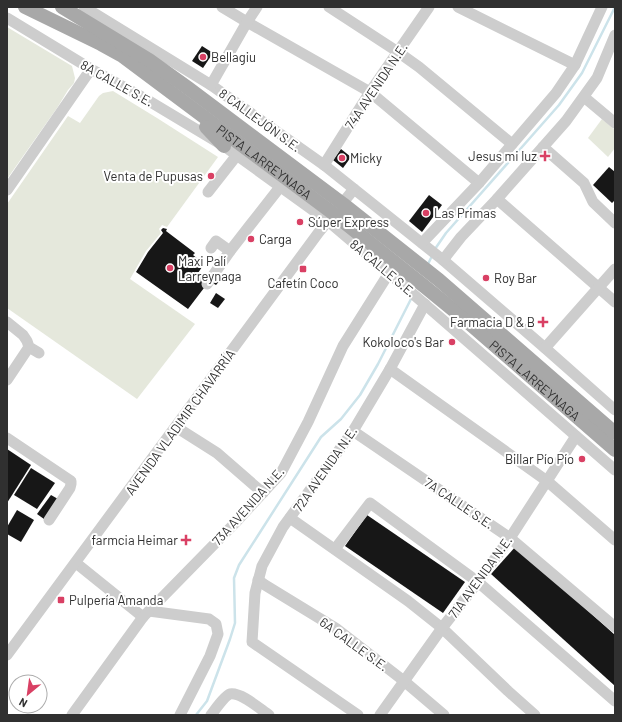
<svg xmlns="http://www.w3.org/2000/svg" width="622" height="722" viewBox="0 0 622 722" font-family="Barlow,sans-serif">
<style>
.green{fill:#e5e8dc}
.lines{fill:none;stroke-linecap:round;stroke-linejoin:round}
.stream{stroke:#cce3ea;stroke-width:2.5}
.building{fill:#171717}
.minor{stroke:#cdcdcd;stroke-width:11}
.major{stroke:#a8a8a8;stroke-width:14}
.poi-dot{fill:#d94064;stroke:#fff;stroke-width:1.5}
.labels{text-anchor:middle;stroke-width:4;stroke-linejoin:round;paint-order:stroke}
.poi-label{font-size:13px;fill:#303030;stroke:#fff;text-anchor:start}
.street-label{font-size:13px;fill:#303030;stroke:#fff}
</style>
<rect width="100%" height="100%" fill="#fff"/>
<g class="green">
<path d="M7 27 72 66 75 78 74 83 68 90 57 108 7 179Z"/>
<path d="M113 91 157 118 218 157 167 227 162 225 159 229 161 233 146 251 130 279 195 324 137 399 7 308V204L68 116 80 123 99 96 103 93Z"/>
<path d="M602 119 615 130V148L608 157 588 138Z"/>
</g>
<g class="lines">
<g class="stream">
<path d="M435 249 446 233 559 105 582 73 615 7"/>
<path d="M427 266 432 256"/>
<path d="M196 715 207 701 230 639 235 623 234 578 239 565 321 437 341 419 360 395 378 364 412 297"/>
</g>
</g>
<g class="building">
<path d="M202 46 213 53 203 68 192 61Z"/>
<path d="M341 149 351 157 343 168 333 160Z"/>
<path d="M609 167 615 172V200L612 203 593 185Z"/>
<path d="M429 195 442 205 422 232 409 221Z"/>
<path d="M163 228 167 229 166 231 195 253 193 255 204 264 196 276 199 278 200 276 208 280 207 284 188 309 136 272 148 252 163 233 161 230Z"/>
<path d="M217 274 222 278 216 285 211 282Z"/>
<path d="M216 293 225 299 218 308 210 303Z"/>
<path d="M7 449 31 465 7 503Z"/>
<path d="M31 468 55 483 37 509 14 495Z"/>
<path d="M51 495 58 499 44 519 37 514Z"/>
<path d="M17 510 34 520 21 542 7 534V527Z"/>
<path d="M367 515 465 582 443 613 345 546Z"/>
<path d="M516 546 615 635V686L491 574Z"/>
</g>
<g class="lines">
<g class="minor">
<path d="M84 7 211 85 324 165 443 260 545 348 615 410"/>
<path d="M222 7 247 22 370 92 479 183"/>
<path d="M329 7 398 52 419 67 512 144"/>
<path d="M458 7 575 65"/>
<path d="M7 18 91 69 144 98 224 146 328 221 389 273 615 470"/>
<path d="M211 85 247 22 257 7"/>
<path d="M584 97 615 123"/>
<path d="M543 147 584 183 593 202 615 223"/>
<path d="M324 165 370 92 429 7"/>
<path d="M7 190 91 69"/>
<path d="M208 192 237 155"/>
<path d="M497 199 615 302"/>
<path d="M422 243 479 183 556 93 575 65 602 7"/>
<path d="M211 248 216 241 230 251 251 224 280 187"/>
<path d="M443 260 461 237 497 199 566 121 597 78 615 35"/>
<path d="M207 284 230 251"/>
<path d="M7 322 23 335 27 341 29 347 39 353"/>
<path d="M545 348 615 269"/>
<path d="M390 369 547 481 615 540"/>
<path d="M7 380 29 347"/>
<path d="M176 427 217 453 263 493"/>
<path d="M353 431 510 538 615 627"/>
<path d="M7 438 71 481V484L70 488 49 520"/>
<path d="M290 518 408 601 442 628 508 691 535 715"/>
<path d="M335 549 370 503 478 582 615 701"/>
<path d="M76 563 143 617"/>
<path d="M258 580 265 585 337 629 404 681 444 715"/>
<path d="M149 611 209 619 216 624 218 634 210 656 180 715"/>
<path d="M7 655 319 232 354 189"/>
<path d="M72 715 143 617 236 522 281 473 308 422 343 346 389 273"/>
<path d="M211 715C215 710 224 696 230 694 241 692 260 709 269 715"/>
<path d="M358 715 252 642 255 593 262 566 283 527 353 431 390 369 425 304"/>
<path d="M380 715 442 628 478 582 510 538 576 436"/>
</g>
<g class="major">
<path id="s1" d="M25 7 101 44 121 55 334 214 424 286 462 317 615 450"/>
<path d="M62 7 149 60 188 88 343 204 439 280 615 433"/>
<path d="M206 127 224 146"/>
</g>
</g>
<g class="poi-dot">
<circle cx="203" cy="57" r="4"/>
<path d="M543 150h4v4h4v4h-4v4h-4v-4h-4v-4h4z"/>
<circle cx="342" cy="158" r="4"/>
<circle cx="211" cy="176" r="4"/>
<circle cx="426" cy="213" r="4"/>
<circle cx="300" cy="222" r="4"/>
<circle cx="251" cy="239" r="4"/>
<circle cx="170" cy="268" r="4"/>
<rect x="299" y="265" width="8" height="8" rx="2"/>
<circle cx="486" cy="278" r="4"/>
<path d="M541 316h4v4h4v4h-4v4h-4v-4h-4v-4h4z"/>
<circle cx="452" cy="342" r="4"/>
<circle cx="582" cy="459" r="4"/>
<path d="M184 534h4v4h4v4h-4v4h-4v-4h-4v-4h4z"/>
<rect x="57" y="596" width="8" height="8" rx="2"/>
</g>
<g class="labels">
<g class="poi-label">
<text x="211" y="62">Bellagiu</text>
<text x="537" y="161" text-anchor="end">Jesus mi luz</text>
<text x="350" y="163">Micky</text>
<text x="203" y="181" text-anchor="end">Venta de Pupusas</text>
<text x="434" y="218">Las Primas</text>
<text x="308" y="227">Súper Express</text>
<text x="259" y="244">Carga</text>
<text x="178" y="266">Maxi Palí<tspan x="178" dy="15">Larreynaga</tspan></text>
<text x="494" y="283">Roy Bar</text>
<text x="303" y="288" text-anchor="middle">Cafetín Coco</text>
<text x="535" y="327" text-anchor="end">Farmacia D &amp; B</text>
<text x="444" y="347" text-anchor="end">Kokoloco's Bar</text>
<text x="574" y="464" text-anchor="end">Billar Pío Pío</text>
<text x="178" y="545" text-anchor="end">farmcia Heimar</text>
<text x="69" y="605">Pulpería Amanda</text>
</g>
<g class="street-label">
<text transform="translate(117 83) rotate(29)" y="5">8A CALLE S.E.</text>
<text transform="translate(376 86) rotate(-56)" y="5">74A AVENIDA N.E.</text>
<text transform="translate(260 120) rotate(36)" y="5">8 CALLEJÓN S.E.</text>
<text dy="5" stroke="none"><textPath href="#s1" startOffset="286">PISTA LARREYNAGA</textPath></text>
<text transform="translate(383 268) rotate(40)" y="5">8A CALLE S.E.</text>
<text dy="5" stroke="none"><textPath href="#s1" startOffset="634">PISTA LARREYNAGA</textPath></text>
<text transform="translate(180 422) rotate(-54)" y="5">AVENIDA VLADIMIR CHAVARRÍA</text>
<text transform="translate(325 469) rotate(-55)" y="5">72A AVENIDA N.E.</text>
<text transform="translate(459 503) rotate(34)" y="5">7A CALLE S.E.</text>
<text transform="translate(248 506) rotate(-48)" y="5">73A AVENIDA N.E.</text>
<text transform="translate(480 577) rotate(-54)" y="5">71A AVENIDA N.E.</text>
<text transform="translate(354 644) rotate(36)" y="5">6A CALLE S.E.</text>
</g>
</g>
<rect width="622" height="722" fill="none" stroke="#303030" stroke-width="16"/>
<g transform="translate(28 694) rotate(209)"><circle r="19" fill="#ffffff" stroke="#acacac"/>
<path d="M0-3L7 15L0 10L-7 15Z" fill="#d94064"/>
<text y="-6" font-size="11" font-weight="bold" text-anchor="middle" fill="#303030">N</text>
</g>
</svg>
